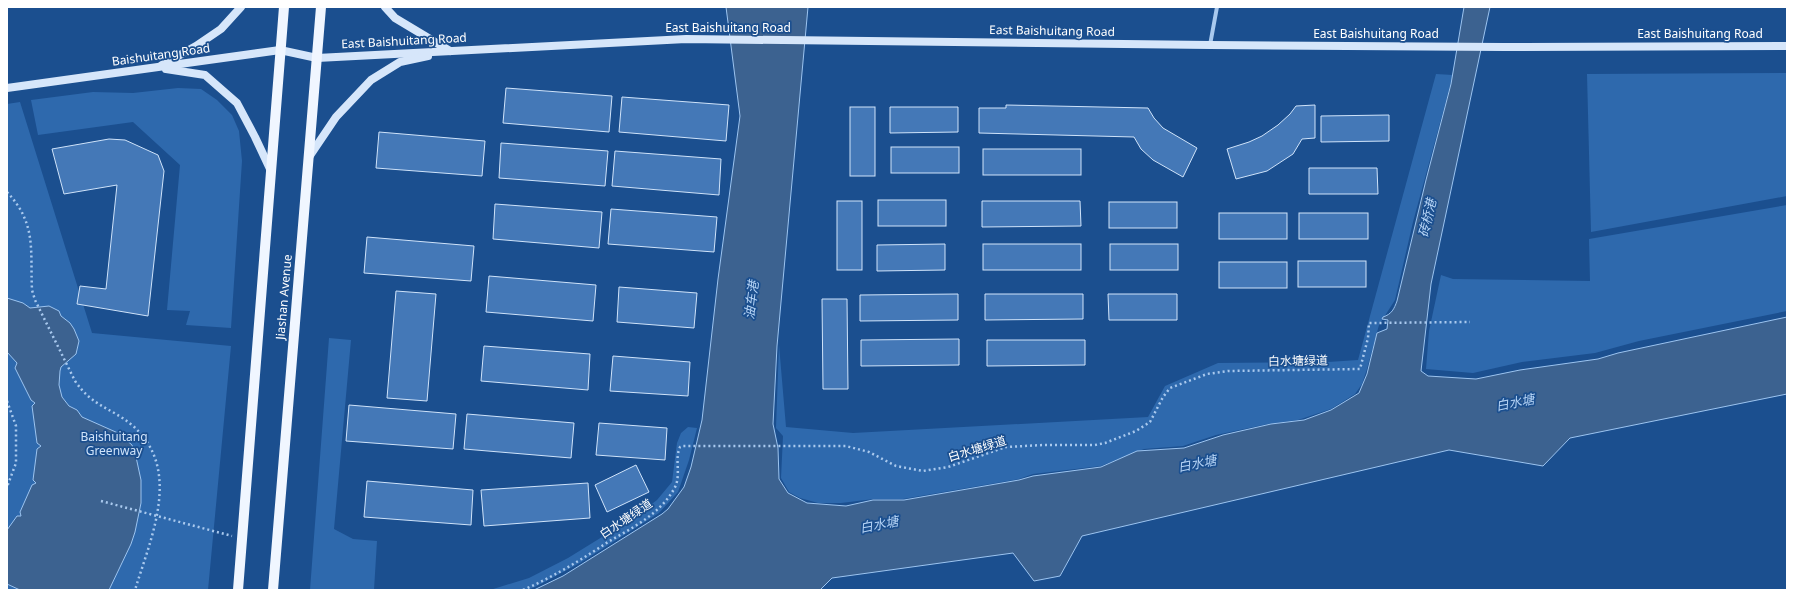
<svg xmlns="http://www.w3.org/2000/svg" width="1794" height="597" viewBox="0 0 1794 597" font-family="'Noto Sans','Noto Sans SC',sans-serif">
<style>
.green{fill:#2e69ad}
.water{fill:#3c6290;stroke:#9cc4f0}
.building{fill:#4478b7;stroke:#cfe3fa}
.lines{fill:none;stroke-linecap:round;stroke-linejoin:round}
.path{stroke:#a9c9ee;stroke-width:2.5;stroke-dasharray:2 3;stroke-linecap:butt}
.street{stroke:#a9c9ee;stroke-width:4}
.secondary{stroke:#d6e6fa;stroke-width:8}
.primary{stroke:#f0f6ff;stroke-width:10}
.labels{text-anchor:middle;stroke-width:3.5;stroke-linejoin:round;paint-order:stroke}
.street-label{font-size:12px;fill:#fff;stroke:#1b4f8f}
.park-label{font-size:12px;fill:#cfe3fa;stroke:#1b4f8f}
.water-label{font-size:13px;font-style:italic;fill:#b5d3f5;stroke:#1b4f8f}
</style>
<rect width="100%" height="100%" fill="#1b4f8f"/>
<g class="green">
<path d="M1787 73V196L1591 232 1587 74Z"/>
<path d="M1436 74 1453 75 1413 222 1395 300 1379 325 1367 369 1362 384 1355 394 1331 409 1298 420 1268 424 1216 435 1183 446 1144 449 1101 466 1033 474 1019 479 903 499H874L841 503H818L800 498 789 492 781 478 783 436 776 428 779 345 786 427 853 433 1148 417 1165 386 1218 363 1328 362 1358 360Z"/>
<path d="M178 88 201 89 217 100 232 115 239 131 242 161 231 328 186 325 190 311 167 310 180 165 133 122 38 135 31 100 93 92 133 93Z"/>
<path d="M20 102 92 333 231 346 208 590H7V104Z"/>
<path d="M1787 205V311L1639 341 1595 353 1522 362 1473 373 1426 369 1429 331 1441 275 1453 279 1590 281 1589 239Z"/>
<path d="M329 338 351 340 334 529 353 539 377 541 374 590H310Z"/>
<path d="M688 427 697 428 689 460 678 492 659 513 580 563 535 587 527 590H490L529 578 568 558 636 516 657 500 672 482 677 443 681 433Z"/>
</g>
<g class="water">
<path d="M726 7H808L777 346 773 424 778 448 779 479 788 493 807 503 846 506 873 500H904L1019 480 1033 476 1101 467 1137 451 1184 448 1223 435 1271 424 1304 420 1331 410 1359 393 1367 374 1377 333 1387 329 1388 320 1382 319 1383 317C1392 314 1394 309 1397 301L1426 180 1451 84 1464 7H1490L1431 284 1421 371 1428 376 1476 379 1520 370 1598 359 1618 353 1787 317V394L1570 438 1543 466 1449 450 1082 536 1060 576 1034 581 1013 553 832 578 820 590H534L563 576 662 514 668 509 684 487 691 467 702 420 718 279 740 116Z"/>
<path d="M7 298 23 303 30 308 49 306 59 311 61 316 70 323 74 329 79 341 76 354 61 367 60 371 59 385 62 397 69 406 77 410 82 417 118 433 132 445 136 457 141 480V503L135 532 131 544 109 590H20L7 584V530L17 516H21L20 512 32 485 36 483 33 480 37 449 41 446 37 443 32 406 35 403 31 400 15 368 17 363 7 352Z"/>
</g>
<g class="building">
<path d="M506 88 612 96 609 132 503 123Z"/>
<path d="M622 97 729 105 726 141 619 132Z"/>
<path d="M1006 105 1148 108 1154 118 1163 128 1197 148 1183 177 1153 160 1141 149 1134 137 979 133V108H1006Z"/>
<path d="M1315 105V138L1302 139 1293 154 1267 171 1236 179 1227 149 1249 142 1262 136 1278 125 1290 114 1296 106Z"/>
<rect x="850" y="107" width="25" height="69"/>
<path d="M890 107H958V132L890 133Z"/>
<path d="M1389 115V141L1321 142V116Z"/>
<path d="M379 132 485 141 482 176 376 168Z"/>
<path d="M109 139 125 140 158 155 164 171 148 316 77 304 80 286 106 289 117 185 64 194 52 149Z"/>
<path d="M501 143 608 151 605 186 499 178Z"/>
<rect x="891" y="147" width="68" height="26"/>
<rect x="983" y="149" width="98" height="26"/>
<path d="M615 151 721 159 719 195 612 186Z"/>
<path d="M1309 168H1377L1378 194H1309Z"/>
<rect x="878" y="200" width="68" height="26"/>
<rect x="837" y="201" width="25" height="69"/>
<path d="M982 201H1080L1081 226 982 227Z"/>
<rect x="1109" y="202" width="68" height="26"/>
<path d="M495 204 602 212 599 248 493 239Z"/>
<path d="M611 209 717 217 714 252 608 244Z"/>
<rect x="1219" y="213" width="68" height="26"/>
<rect x="1299" y="213" width="69" height="26"/>
<path d="M367 237 474 246 471 281 364 273Z"/>
<path d="M945 244V270L877 271V245Z"/>
<rect x="983" y="244" width="98" height="26"/>
<rect x="1110" y="244" width="68" height="26"/>
<rect x="1298" y="261" width="68" height="26"/>
<rect x="1219" y="262" width="68" height="26"/>
<path d="M489 276 596 285 593 321 486 312Z"/>
<path d="M619 287 697 293 694 328 617 322Z"/>
<path d="M396 291 436 294 427 401 387 398Z"/>
<path d="M958 294V320L860 321V295Z"/>
<path d="M985 294H1083V319L985 320Z"/>
<path d="M1108 294H1177V320H1109Z"/>
<path d="M822 299H847L848 389H823Z"/>
<path d="M959 339V365L861 366V340Z"/>
<path d="M987 340H1085V365L987 366Z"/>
<path d="M484 346 590 354 588 390 481 381Z"/>
<path d="M613 356 690 362 688 396 610 391Z"/>
<path d="M349 405 456 414 453 449 346 441Z"/>
<path d="M467 414 574 423 571 458 464 449Z"/>
<path d="M599 423 667 428 665 460 596 455Z"/>
<path d="M636 465 649 492 607 512 595 485Z"/>
<path d="M367 481 473 490 471 525 364 517Z"/>
<path d="M588 483 590 518 484 526 481 490Z"/>
</g>
<g class="lines">
<g class="path">
<path d="M7 192C37 224 30 250 32 290L35 300 75 381C93 407 110 407 132 425 183 469 151 537 135 590"/>
<path d="M7 401 16 426V463L7 487"/>
<path d="M101 501 232 536"/>
<path d="M523 590C553 577 581 560 608 542 632 528 660 514 674 489 682 476 674 460 680 447L682 446H846L869 452 896 466 923 471 948 467 1006 447 1043 445H1095L1105 443 1136 431 1150 422 1163 397 1170 388 1207 374 1228 371 1360 369 1368 338 1369 323 1470 322"/>
</g>
<path class="street" d="M1210 45 1217 7"/>
<g class="secondary">
<path d="M385 7 395 18 450 51"/>
<path d="M162 65 196 46 221 29 241 7"/>
<path d="M166 69 205 75 237 103 255 137 271 171"/>
<path d="M7 88 280 50 317 58 686 39 1210 45 1503 47 1787 46"/>
<path d="M309 157 336 117 371 80 400 62 428 56"/>
</g>
<g class="primary">
<path d="M238 590 284 7"/>
<path d="M273 590 321 7"/>
</g>
</g>
<g class="labels">
<g class="street-label">
<text x="728" y="32">East Baishuitang Road</text>
<text transform="translate(1052 31) rotate(1)" y="4">East Baishuitang Road</text>
<text x="1376" y="38">East Baishuitang Road</text>
<text x="1700" y="38">East Baishuitang Road</text>
<text transform="translate(404 41) rotate(-3)" y="4">East Baishuitang Road</text>
<text transform="translate(161 55) rotate(-8)" y="4">Baishuitang Road</text>
<text transform="translate(284 297) rotate(-85)" y="4">Jiashan Avenue</text>
<text transform="translate(1298 361) rotate(-1)" y="4">白水塘绿道</text>
<text transform="translate(977 449) rotate(-17)" y="4">白水塘绿道</text>
<text transform="translate(626 519) rotate(-34)" y="4">白水塘绿道</text>
</g>
<g class="park-label">
<text x="114" y="441">Baishuitang<tspan x="114" dy="14">Greenway</tspan></text>
</g>
<g class="water-label">
<text transform="translate(1427 218) rotate(-77)" y="5">砖桥港</text>
<text transform="translate(751 300) rotate(-83)" y="5">油车港</text>
<text transform="translate(1515 402) rotate(-11)" y="5">白水塘</text>
<text transform="translate(1197 463) rotate(-11)" y="5">白水塘</text>
<text transform="translate(879 524) rotate(-11)" y="5">白水塘</text>
</g>
</g>
<rect width="1794" height="597" fill="none" stroke="#ffffff" stroke-width="16"/>
</svg>
